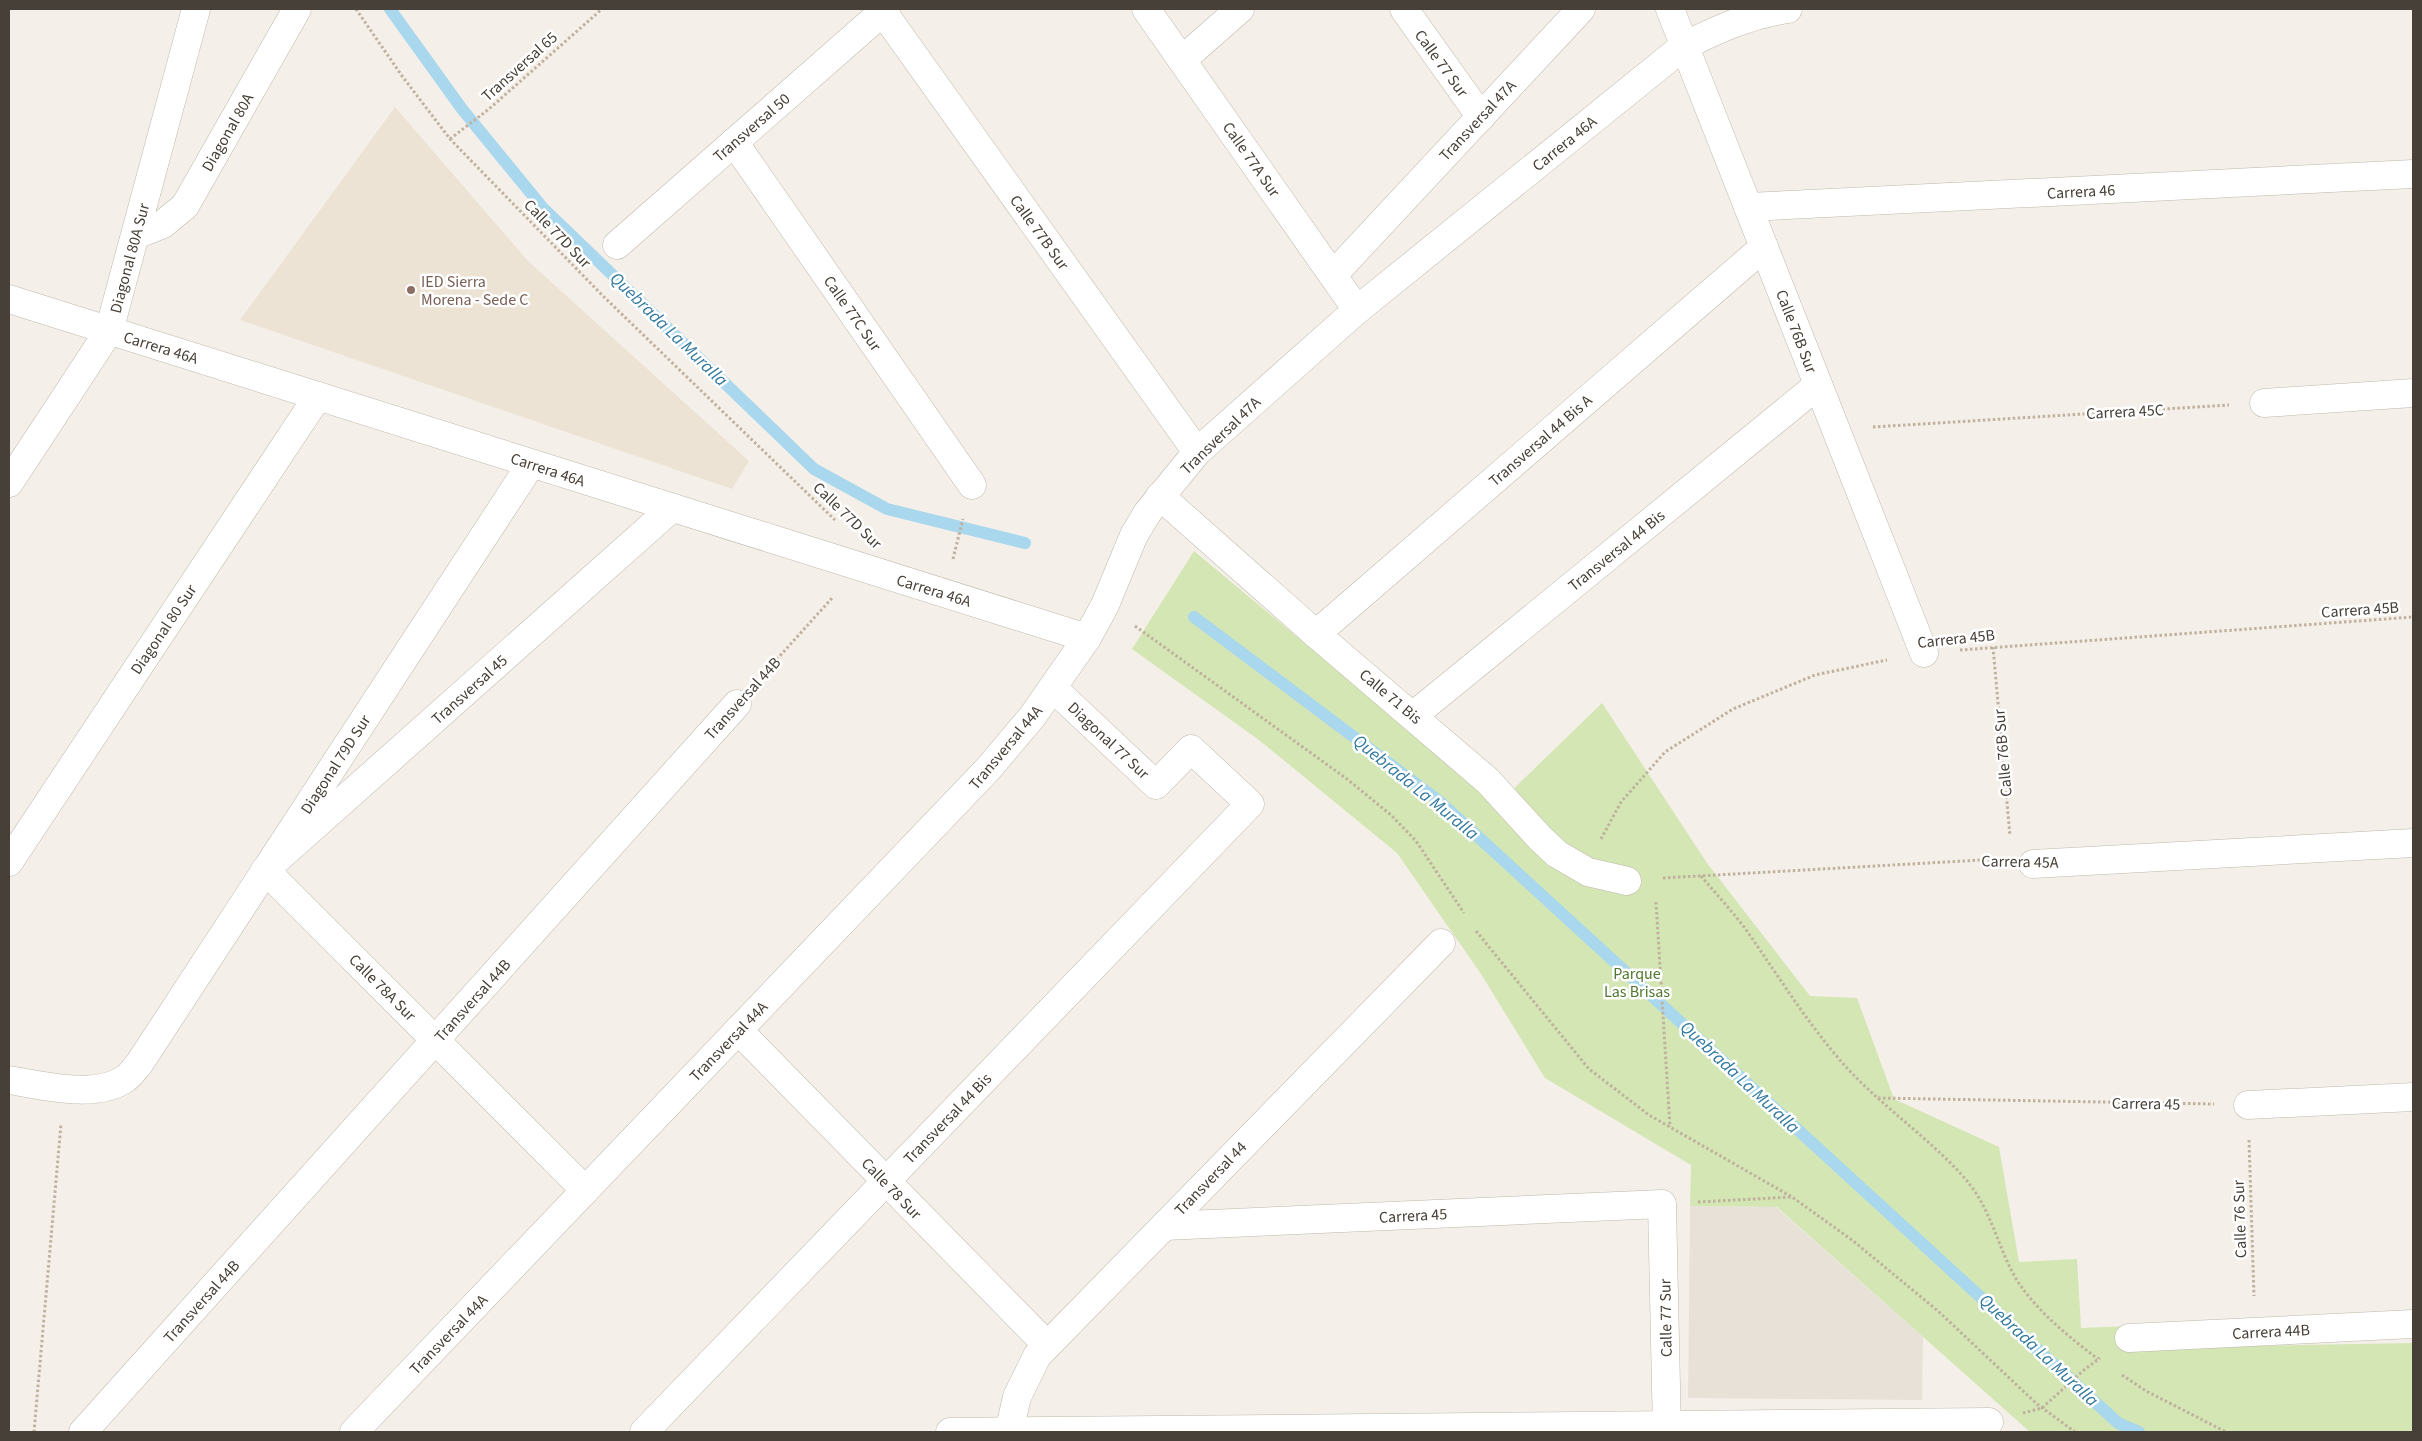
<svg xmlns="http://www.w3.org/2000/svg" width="2422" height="1441" viewBox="0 0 2422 1441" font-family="'Source Sans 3',sans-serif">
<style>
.residential{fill:#e7e1d8}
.education{fill:#ece3d4}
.green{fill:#d3e6b4}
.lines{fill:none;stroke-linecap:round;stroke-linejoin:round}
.stream{stroke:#a9d7ed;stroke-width:12}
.minor-casing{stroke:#bfb7ac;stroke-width:29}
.path{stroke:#c0b19e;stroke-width:3;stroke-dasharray:2.5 2.5;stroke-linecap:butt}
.minor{stroke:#fff;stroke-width:28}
.education-dot{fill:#8d6e63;stroke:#fff;stroke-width:2}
.labels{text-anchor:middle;stroke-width:5;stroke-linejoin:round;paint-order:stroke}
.street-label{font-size:16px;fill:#474038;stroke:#fff}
.education-label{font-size:16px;fill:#785e54;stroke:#fff;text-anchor:start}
.park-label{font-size:16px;fill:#4f772d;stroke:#fff}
.water-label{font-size:18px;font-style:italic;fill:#32799e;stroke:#fff}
</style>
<rect width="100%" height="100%" fill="#f4f0e9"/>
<path class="residential" d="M1690 1206 1776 1207 1923 1337 1922 1400 1688 1398Z"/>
<path class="education" d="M395 107 528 261 749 461 732 489 240 320Z"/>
<path class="green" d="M1194 551 1498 804 1602 703 1707 863 1810 996 1857 998 1894 1099 1999 1147 2019 1262 2077 1259 2081 1328 2249 1321 2250 1346 2413 1343V1432H2030L1777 1207 1690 1206 1691 1165 1545 1078 1481 974 1397 853 1259 740 1132 649Z"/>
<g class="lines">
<g class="stream">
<path d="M390 9 462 109 543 208 814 469 887 509 1025 543"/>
<path d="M1194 617 1439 801 2118 1423 2139 1432"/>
</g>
<defs>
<g id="minor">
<path d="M1146 9 1357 310"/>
<path d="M1404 9 1481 117"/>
<path d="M1670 9 1924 653"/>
<path d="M883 12 1197 452"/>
<path d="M1182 60 1240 9"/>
<path d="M734 142 972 485"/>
<path d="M1748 207 2413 174"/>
<path d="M136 235 163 224 185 206 297 9"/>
<path d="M617 245 886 9"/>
<path d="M1333 275 1581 9"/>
<path d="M9 299 1087 638"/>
<path d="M2264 403 2413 393"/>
<path d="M9 483 109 331 196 9"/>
<path d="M1160 496 1316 634 1488 781 1540 838 1557 854 1588 872 1627 881"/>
<path d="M1316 634 1764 247"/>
<path d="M1414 715 1818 385"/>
<path d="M9 862 318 396"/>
<path d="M2033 864 2413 843"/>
<path d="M738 1030 1047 1345"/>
<path d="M9 1080C42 1085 97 1100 126 1078 131 1075 135 1068 139 1064L531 464"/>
<path d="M2248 1105 2413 1097"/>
<path d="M585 1190 265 870 672 508"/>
<path d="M1164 1226 1662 1204 1667 1432"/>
<path d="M2129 1338 2413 1324"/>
<path d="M83 1432 737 704"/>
<path d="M354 1432 988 769 1032 717 1087 638 1105 605 1134 535 1148 512 1197 452 1357 310 1684 46C1720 28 1749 15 1788 9"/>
<path d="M644 1432 1250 804 1191 749 1156 785 1053 688"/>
<path d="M950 1432 1989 1422"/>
<path d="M1009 1432 1017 1397 1037 1356 1441 943"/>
</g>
</defs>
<use href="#minor" class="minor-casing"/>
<g class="path">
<path d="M356 9 402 76 450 139 603 296 835 520"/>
<path d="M450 139 489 109 602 9"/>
<path d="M1873 427 2229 405"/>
<path d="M953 559 963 519"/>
<path d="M1135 626 1347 779 1391 815 1416 841 1464 913"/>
<path d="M1993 647 2010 836"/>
<path d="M1960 650 2413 617"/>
<path d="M760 678 833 597"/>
<path d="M1601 839 1621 802 1665 752 1733 709 1815 675 1887 660"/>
<path d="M1701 876C1717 895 1735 914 1749 934 1781 980 1810 1027 1847 1068 1882 1106 1926 1136 1961 1174 1991 1206 1995 1241 2015 1277 2034 1309 2069 1337 2098 1359"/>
<path d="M1663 878 1999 859"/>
<path d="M1656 902 1670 1127"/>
<path d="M1476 931 1589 1069 1649 1115 1792 1197 1852 1240 1938 1311 2037 1404 2075 1432"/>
<path d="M1878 1098 2214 1104"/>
<path d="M2249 1140 2254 1296"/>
<path d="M1698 1202 1791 1197"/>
<path d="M2122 1375 2146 1391 2226 1432"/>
<path d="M2023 1413 2042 1408 2084 1370 2100 1358"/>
<path d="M34 1432 61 1124"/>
</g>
<use href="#minor" class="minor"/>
</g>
<circle class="education-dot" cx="411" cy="290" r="5"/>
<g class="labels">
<g class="street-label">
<text transform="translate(1442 63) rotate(54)" y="6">Calle 77 Sur</text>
<text transform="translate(519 66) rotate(-42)" y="6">Transversal 65</text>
<text transform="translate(1477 120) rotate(-47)" y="6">Transversal 47A</text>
<text transform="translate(751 127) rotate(-41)" y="6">Transversal 50</text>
<text transform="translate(227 132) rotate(-60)" y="6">Diagonal 80A</text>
<text transform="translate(1564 143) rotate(-39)" y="6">Carrera 46A</text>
<text transform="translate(1252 159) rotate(55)" y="6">Calle 77A Sur</text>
<text transform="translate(2081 191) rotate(-3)" y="6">Carrera 46</text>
<text transform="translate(1040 232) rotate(54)" y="6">Calle 77B Sur</text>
<text transform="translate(558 233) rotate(46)" y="6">Calle 77D Sur</text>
<text transform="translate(129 258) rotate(-75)" y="6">Diagonal 80A Sur</text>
<text transform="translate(853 313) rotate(55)" y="6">Calle 77C Sur</text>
<text transform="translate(1797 331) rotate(69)" y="6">Calle 76B Sur</text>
<text transform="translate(161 347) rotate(17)" y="6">Carrera 46A</text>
<text transform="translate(2125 411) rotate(-3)" y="6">Carrera 45C</text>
<text transform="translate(1220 435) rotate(-44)" y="6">Transversal 47A</text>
<text transform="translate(1540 440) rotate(-41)" y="6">Transversal 44 Bis A</text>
<text transform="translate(548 469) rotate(18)" y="6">Carrera 46A</text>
<text transform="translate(848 515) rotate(44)" y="6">Calle 77D Sur</text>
<text transform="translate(1616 550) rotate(-39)" y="6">Transversal 44 Bis</text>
<text transform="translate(934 590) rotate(17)" y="6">Carrera 46A</text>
<text transform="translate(2360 609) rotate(-4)" y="6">Carrera 45B</text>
<text transform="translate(163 629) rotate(-56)" y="6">Diagonal 80 Sur</text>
<text transform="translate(1956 638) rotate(-6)" y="6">Carrera 45B</text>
<text transform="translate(469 689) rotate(-42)" y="6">Transversal 45</text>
<text transform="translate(1391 696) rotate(40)" y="6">Calle 71 Bis</text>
<text transform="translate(742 698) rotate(-48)" y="6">Transversal 44B</text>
<text transform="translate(1109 740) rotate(43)" y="6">Diagonal 77 Sur</text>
<text transform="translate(1005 747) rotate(-50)" y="6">Transversal 44A</text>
<text transform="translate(2002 753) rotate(-95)" y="6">Calle 76B Sur</text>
<text transform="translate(335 764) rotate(-57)" y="6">Diagonal 79D Sur</text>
<text transform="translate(2020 861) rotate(1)" y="6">Carrera 45A</text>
<text transform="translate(383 987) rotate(45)" y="6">Calle 78A Sur</text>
<text transform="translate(472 1000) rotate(-48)" y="6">Transversal 44B</text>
<text transform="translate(728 1041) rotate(-46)" y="6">Transversal 44A</text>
<text transform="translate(2146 1103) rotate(1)" y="6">Carrera 45</text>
<text transform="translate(947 1118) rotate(-46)" y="6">Transversal 44 Bis</text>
<text transform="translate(1210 1178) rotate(-46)" y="6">Transversal 44</text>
<text transform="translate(892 1188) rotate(46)" y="6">Calle 78 Sur</text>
<text transform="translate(1413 1215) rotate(-3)" y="6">Carrera 45</text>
<text transform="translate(2239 1219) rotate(-92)" y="6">Calle 76 Sur</text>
<text transform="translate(201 1301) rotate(-48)" y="6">Transversal 44B</text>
<text transform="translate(1665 1318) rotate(-91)" y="6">Calle 77 Sur</text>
<text transform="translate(2271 1331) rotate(-3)" y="6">Carrera 44B</text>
<text transform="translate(448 1334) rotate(-46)" y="6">Transversal 44A</text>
</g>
<g class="education-label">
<text x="421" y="287">IED Sierra<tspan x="421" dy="18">Morena - Sede C</tspan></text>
</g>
<g class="park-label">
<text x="1637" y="979">Parque<tspan x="1637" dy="18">Las Brisas</tspan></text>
</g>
<g class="water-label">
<text transform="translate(669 329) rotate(44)" y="6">Quebrada La Muralla</text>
<text transform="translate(1416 787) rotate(39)" y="6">Quebrada La Muralla</text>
<text transform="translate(1740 1077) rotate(43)" y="6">Quebrada La Muralla</text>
<text transform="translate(2039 1350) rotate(43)" y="6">Quebrada La Muralla</text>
</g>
</g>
<rect width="2422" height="1441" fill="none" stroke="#474038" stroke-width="20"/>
</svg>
